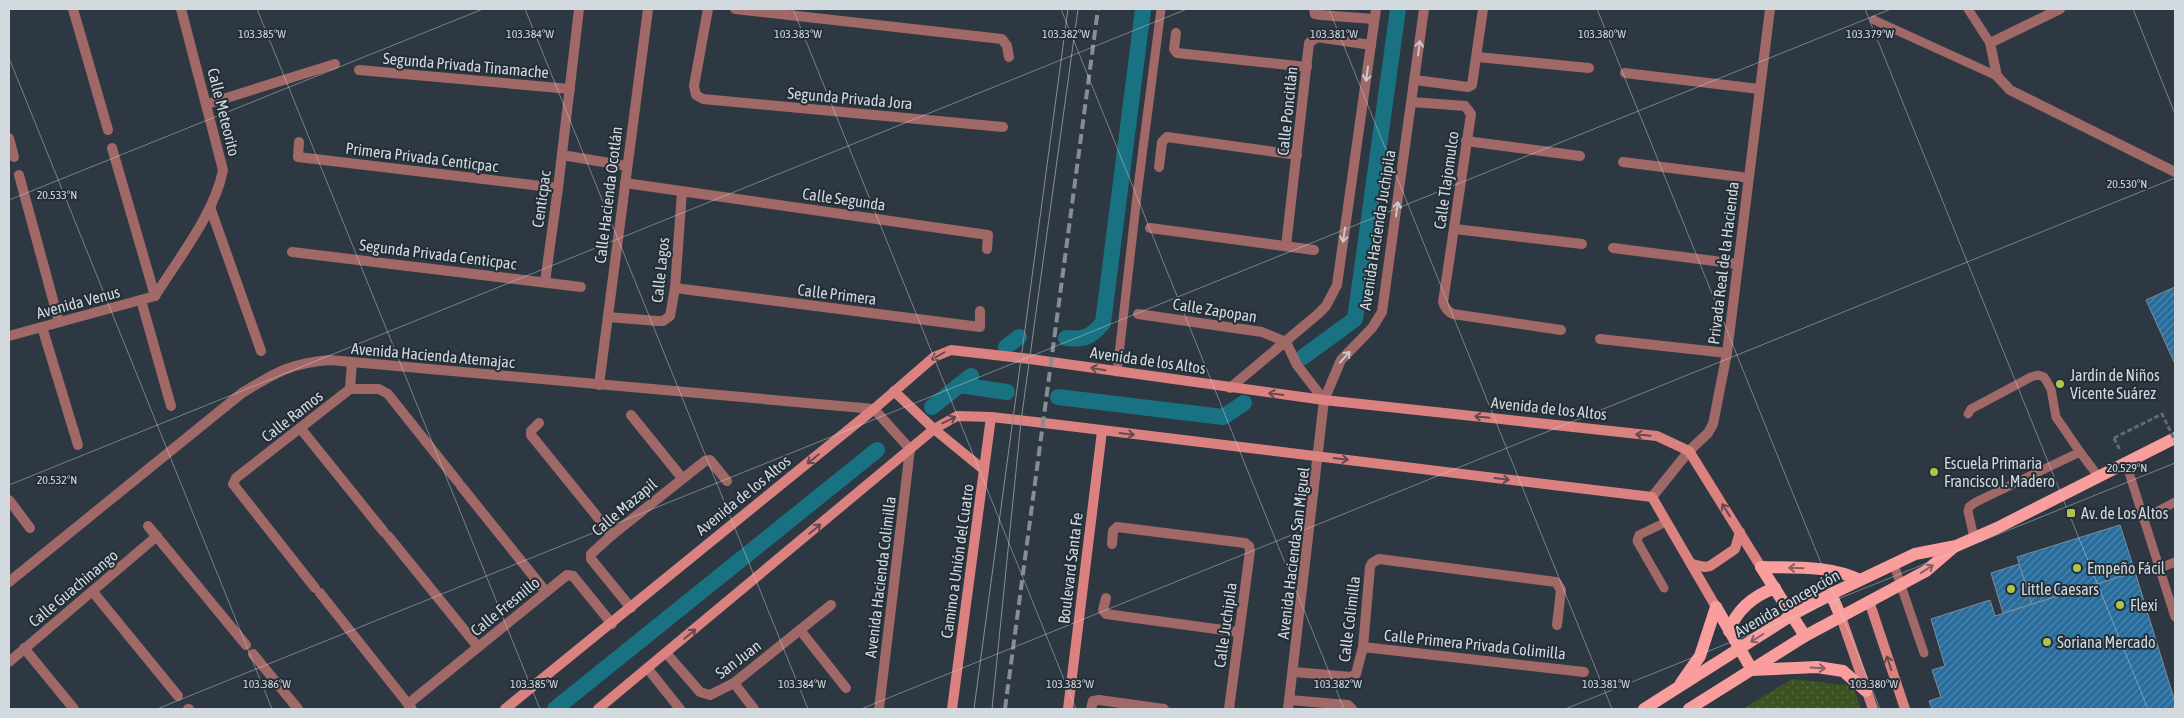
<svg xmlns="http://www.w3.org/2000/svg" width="2184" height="718" viewBox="0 0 2184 718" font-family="'Asap Condensed',sans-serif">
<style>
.grass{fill:url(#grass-dots)}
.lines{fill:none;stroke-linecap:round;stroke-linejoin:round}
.canal{stroke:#197282;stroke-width:16}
.building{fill:url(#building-hatch);stroke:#7f8c97}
.path{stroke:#606a73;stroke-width:3;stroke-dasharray:5 2.5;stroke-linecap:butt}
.lane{stroke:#a06867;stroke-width:9}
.street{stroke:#a06867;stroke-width:10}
.secondary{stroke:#db8281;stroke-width:10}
.primary{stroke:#fa9e9d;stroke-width:12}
.tram{stroke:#858e95;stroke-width:1}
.rail{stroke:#858e95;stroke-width:4;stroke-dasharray:10 5;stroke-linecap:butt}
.path-bridge{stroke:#606a73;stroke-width:3;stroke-dasharray:5 2.5;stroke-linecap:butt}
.oneway{stroke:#cac8cd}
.oneway2{stroke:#634b51}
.oneway3{stroke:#846065}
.ticks{fill:none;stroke:#d2d9df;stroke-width:1;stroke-opacity:0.45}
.poi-dot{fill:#b2c34b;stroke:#232e37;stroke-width:2}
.labels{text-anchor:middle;stroke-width:4;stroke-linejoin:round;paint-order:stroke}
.street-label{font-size:16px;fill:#d2d9df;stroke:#232e37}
.poi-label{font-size:16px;fill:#d2d9df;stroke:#232e37;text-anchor:start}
.ticks-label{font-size:12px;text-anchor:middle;fill:#d2d9df;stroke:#232e37;stroke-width:4;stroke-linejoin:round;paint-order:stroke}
</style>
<defs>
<pattern id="grass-dots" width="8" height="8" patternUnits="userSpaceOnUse" patternTransform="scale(1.25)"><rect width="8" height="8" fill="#3d5221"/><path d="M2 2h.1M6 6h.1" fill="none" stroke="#586a41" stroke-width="1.8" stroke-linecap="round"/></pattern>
<pattern id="building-hatch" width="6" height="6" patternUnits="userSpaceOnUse" patternTransform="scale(1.25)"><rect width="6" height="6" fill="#276c9c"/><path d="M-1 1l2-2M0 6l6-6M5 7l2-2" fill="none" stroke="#5087ae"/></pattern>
</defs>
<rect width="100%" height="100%" fill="#2d3842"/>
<path class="grass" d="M1792 679 1853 686 1861 709H1743Z"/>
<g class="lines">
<g class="canal">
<path d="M1066 338C1084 340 1091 337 1103 323L1143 9"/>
<path d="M1006 347 1019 337"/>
<path d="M1303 357 1355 319 1398 9"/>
<path d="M959 385 1007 392"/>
<path d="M1058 397 1223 417 1244 403"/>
<path d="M932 407 971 376"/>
<path d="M555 709 877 450"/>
</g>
</g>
<g class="building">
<path d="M2175 287V364L2146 300Z"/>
<path d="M2120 525 2135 572 2032 604 2017 557Z"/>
<path d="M2019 564 2032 604 2003 613 1991 573Z"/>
<path d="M2135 572 2175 702V709H1932L1929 701 1941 697 1932 670 1945 666 1931 619 1990 600 1995 616Z"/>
</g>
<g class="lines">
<path class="path" d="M2114 438 2120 450"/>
<g class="lane">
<path d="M1968 9 1990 43"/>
<path d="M1874 20 1997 76"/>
<path d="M1117 372 1138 187 1161 9"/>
<path d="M1968 414 1971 409 2031 377 2038 375 2044 377 2051 389 2056 417 2080 452"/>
<path d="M2126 463 2175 617"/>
<path d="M2143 519 2175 502"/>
<path d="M1974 538 1968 511 1969 507 1976 502 2080 452 2098 476"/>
<path d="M1894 565 1924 653"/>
<path d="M2160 568 2175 562"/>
<path d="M1664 588 1637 541 1639 535 1666 522"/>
</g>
<g class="street">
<path d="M73 9 108 130"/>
<path d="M708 9 694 86 696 95 703 99 1003 127"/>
<path d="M735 9 1002 39 1007 46 1009 57"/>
<path d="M1314 9 1315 14 1321 15 1374 19"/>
<path d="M2060 9 1990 43 1997 76 2010 90 2175 172"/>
<path d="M1176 33 1174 49 1177 53 1307 67"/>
<path d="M1477 57 1589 68"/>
<path d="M359 70 570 89"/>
<path d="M1625 73 1759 89"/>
<path d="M1415 80 1468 87 1472 85 1483 9"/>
<path d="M1412 102 1465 106 1471 114 1443 302C1445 308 1447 311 1453 314L1561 330"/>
<path d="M207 104 335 64"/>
<path d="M9 138 14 157"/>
<path d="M1466 141 1580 156"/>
<path d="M299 142 298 157 558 188"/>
<path d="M112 148 155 296"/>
<path d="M562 155 627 166"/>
<path d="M1623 162 1749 178"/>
<path d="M1159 167 1162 142 1167 137 1297 155"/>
<path d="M19 175 59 322"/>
<path d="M625 183 988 235 987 249"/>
<path d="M210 207 261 351"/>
<path d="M1150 228 1314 250"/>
<path d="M1455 229 1582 244"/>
<path d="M1286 246 1309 43 1317 37 1371 45"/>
<path d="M1613 248 1738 264"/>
<path d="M292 252 581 287"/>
<path d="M545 282 558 188 579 9"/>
<path d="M675 288 980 327V311"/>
<path d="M155 296C178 259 215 213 223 170L181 9"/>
<path d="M141 300 171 406"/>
<path d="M1138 314 1262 332 1286 342"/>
<path d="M608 317 658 321H663L670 316 675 288 682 192"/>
<path d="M42 327 78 445"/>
<path d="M9 336 155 296"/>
<path d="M1600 339 1727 353"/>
<path d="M1286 342 1297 365 1324 400"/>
<path d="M599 385 648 9"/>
<path d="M1230 388 1318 314 1326 306 1337 285 1376 9"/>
<path d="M350 389H379L388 394 458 482"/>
<path d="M631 415 682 478"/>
<path d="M539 423 531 431V435L612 535"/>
<path d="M301 429 384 532"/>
<path d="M461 486 546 592"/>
<path d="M1652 497 1689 451 1708 433 1713 424 1727 353 1770 9"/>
<path d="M9 500 30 528"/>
<path d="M148 526 246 645"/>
<path d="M388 536 478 647"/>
<path d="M1112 544 1113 531 1117 527 1245 543 1249 546 1250 551 1229 709"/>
<path d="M9 582 242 393C275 373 290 363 330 360L874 409 910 449 879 709"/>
<path d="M315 588 233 484 236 478 350 389 352 362"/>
<path d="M93 592 178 696"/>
<path d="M320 593 412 709"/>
<path d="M1106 598 1103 610 1106 614 1238 632"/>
<path d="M631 608 591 559V554L612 535 705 461 710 460 727 481"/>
<path d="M800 630 846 688"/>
<path d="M1363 647 1584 672"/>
<path d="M24 648 74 709"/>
<path d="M253 654 298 709"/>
<path d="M667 654 700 692 710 695 734 683 831 605"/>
<path d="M9 662 157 536"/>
<path d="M648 669 680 709"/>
<path d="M1294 672 1351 677 1356 674 1363 647 1370 567 1372 563 1379 559 1556 582 1561 590 1557 625"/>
<path d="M734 683 754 709"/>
<path d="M1290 700 1348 705 1352 709"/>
<path d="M408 704 567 575 573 576 612 624"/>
<path d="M188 709H189"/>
<path d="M1091 709 1093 701 1099 700 1164 709"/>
<path d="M1288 709 1324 400 1341 360 1372 328 1382 312 1424 9"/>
</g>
<g class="secondary">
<path d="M894 391 934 429 984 470"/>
<path d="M1691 564 1705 567 1710 566 1735 549 1740 532"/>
<path d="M1869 601 1905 709"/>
<path d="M1841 617 1873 709"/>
<path d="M505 709 874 409 934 357 951 350 1030 359 1324 400 1657 436 1689 451 1761 567"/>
<path d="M598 709 934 429 957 416 991 417 1044 423 1652 497 1716 607"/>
<path d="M952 709 991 417"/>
<path d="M1068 709 1102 431"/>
</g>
<g class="primary">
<path d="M1761 567C1795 568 1829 565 1860 580"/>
<path d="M1761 567 1805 636"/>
<path d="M1831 594 1841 617"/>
<path d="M1716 607 1752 670 1817 667 1843 671 1866 691"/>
<path d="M1729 631C1737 609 1753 596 1775 588"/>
<path d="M1681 683 1700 656 1716 607"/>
<path d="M1644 709 1792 615 1831 594 1915 554 1956 546 1997 528 2175 438"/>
<path d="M1689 709 1805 636 1926 571 1954 547"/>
</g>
<g class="tram">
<path d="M974 709 1068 9"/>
<path d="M992 709 1021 421 1078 9"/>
</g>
<path class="rail" d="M1005 709 1098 9"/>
<path class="path-bridge" d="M2114 438 2162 414 2175 441"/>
</g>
<defs><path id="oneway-shaft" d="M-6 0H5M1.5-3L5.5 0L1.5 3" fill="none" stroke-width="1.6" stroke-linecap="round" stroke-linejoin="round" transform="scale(1.25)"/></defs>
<g class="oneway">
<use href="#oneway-shaft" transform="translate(1419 48) rotate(-83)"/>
<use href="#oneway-shaft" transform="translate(1367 74) rotate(98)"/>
<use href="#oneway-shaft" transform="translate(1397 209) rotate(-82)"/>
<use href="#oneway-shaft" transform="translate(1344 235) rotate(98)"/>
<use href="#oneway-shaft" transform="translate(1345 357) rotate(-48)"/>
</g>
<g class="oneway2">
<use href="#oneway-shaft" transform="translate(938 356) rotate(150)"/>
<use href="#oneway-shaft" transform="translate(1098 369) rotate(-171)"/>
<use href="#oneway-shaft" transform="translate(1276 394) rotate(-173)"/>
<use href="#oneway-shaft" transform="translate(1482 417) rotate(-174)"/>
<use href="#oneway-shaft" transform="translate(949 420) rotate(-26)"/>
<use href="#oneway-shaft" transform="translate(1127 434) rotate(7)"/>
<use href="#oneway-shaft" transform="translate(1643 435) rotate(-174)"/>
<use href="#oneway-shaft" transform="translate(813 459) rotate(141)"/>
<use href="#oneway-shaft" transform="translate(1341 459) rotate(7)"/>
<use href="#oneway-shaft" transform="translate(1502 479) rotate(7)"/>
<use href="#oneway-shaft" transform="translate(1726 510) rotate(-122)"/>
<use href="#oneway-shaft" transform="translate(815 529) rotate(-40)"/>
<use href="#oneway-shaft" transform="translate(690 634) rotate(-40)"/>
<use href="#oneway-shaft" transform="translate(1889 663) rotate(-108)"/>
</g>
<g class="oneway3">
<use href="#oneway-shaft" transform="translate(1796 568) rotate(-178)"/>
<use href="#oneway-shaft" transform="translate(1927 569) rotate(-34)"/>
<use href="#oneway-shaft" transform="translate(1757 638) rotate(148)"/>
<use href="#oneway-shaft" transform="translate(1818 668) rotate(3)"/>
</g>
<path class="ticks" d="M257 9 540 709M525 9 808 709M793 9 1076 709M1061 9 1344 709M1329 9 1612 709M1597 9 1880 709M1865 9 2148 709M2133 9 2175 114M9 58 272 709M9 200 483 9M9 485 1187 9M157 709 1891 9M861 709 2175 178M1565 709 2175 463"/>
<g class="poi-dot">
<circle cx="2060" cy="384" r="5"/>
<circle cx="1934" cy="472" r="5"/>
<rect x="2066" y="508" width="10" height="10" rx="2.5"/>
<circle cx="2077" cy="568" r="5"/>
<circle cx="2011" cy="589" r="5"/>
<circle cx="2120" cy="605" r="5"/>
<circle cx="2047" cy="642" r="5"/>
</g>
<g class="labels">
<g class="street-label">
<text transform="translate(466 65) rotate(5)" y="6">Segunda Privada Tinamache</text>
<text transform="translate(850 98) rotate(5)" y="6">Segunda Privada Jora</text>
<text transform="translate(1287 111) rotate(-84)" y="6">Calle Poncitlán</text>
<text transform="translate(224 112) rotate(76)" y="6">Calle Meteorito</text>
<text transform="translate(422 157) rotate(7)" y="6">Primera Privada Centicpac</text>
<text transform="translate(1446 180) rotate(-82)" y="6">Calle Tlajomulco</text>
<text transform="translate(608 195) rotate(-83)" y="6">Calle Hacienda Ocotlán</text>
<text transform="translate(541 199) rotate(-82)" y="6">Centicpac</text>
<text transform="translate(844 199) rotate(8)" y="6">Calle Segunda</text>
<text transform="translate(1377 230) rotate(-81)" y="6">Avenida Hacienda Juchipila</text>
<text transform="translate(438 254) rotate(7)" y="6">Segunda Privada Centicpac</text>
<text transform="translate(1723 263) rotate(-83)" y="6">Privada Real de la Hacienda</text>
<text transform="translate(660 270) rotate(-84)" y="6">Calle Lagos</text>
<text transform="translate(837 294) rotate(7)" y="6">Calle Primera</text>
<text transform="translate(78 302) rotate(-15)" y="6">Avenida Venus</text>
<text transform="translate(1215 310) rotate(9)" y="6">Calle Zapopan</text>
<text transform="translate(433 355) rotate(5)" y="6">Avenida Hacienda Atemajac</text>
<text transform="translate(1148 360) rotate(8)" y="6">Avenida de los Altos</text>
<text transform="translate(1549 408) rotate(6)" y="6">Avenida de los Altos</text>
<text transform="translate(292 416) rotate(-38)" y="6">Calle Ramos</text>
<text transform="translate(743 495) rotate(-39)" y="6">Avenida de los Altos</text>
<text transform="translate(624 507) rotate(-40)" y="6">Calle Mazapil</text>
<text transform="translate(1293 553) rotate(-83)" y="6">Avenida Hacienda San Miguel</text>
<text transform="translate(957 561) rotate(-82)" y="6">Camino a Unión del Cuatro</text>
<text transform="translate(1070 568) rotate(-83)" y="6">Boulevard Santa Fe</text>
<text transform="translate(880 577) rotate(-83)" y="6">Avenida Hacienda Colimilla</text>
<text transform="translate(73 588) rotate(-40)" y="6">Calle Guachinango</text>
<text transform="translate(1787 603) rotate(-30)" y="6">Avenida Concepción</text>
<text transform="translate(505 606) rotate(-39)" y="6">Calle Fresnillo</text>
<text transform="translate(1349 619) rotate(-83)" y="6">Calle Colimilla</text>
<text transform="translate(1225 625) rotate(-82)" y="6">Calle Juchipila</text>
<text transform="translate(1475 644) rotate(6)" y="6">Calle Primera Privada Colimilla</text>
<text transform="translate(738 659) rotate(-37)" y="6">San Juan</text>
</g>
<g class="poi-label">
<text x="2070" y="381">Jardín de Niños<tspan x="2070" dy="18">Vicente Suárez</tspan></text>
<text x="1944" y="469">Escuela Primaria<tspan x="1944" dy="18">Francisco I. Madero</tspan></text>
<text x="2081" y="519">Av. de Los Altos</text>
<text x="2087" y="574">Empeño Fácil</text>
<text x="2021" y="595">Little Caesars</text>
<text x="2130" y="611">Flexi</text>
<text x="2057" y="648">Soriana Mercado</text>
</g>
</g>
<g class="ticks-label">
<text x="262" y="38">103.385°W</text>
<text x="530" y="38">103.384°W</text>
<text x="798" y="38">103.383°W</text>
<text x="1066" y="38">103.382°W</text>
<text x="1334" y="38">103.381°W</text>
<text x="1602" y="38">103.380°W</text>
<text x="1870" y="38">103.379°W</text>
<text x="2127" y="188">20.530°N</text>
<text x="57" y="199">20.533°N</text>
<text x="2127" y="472">20.529°N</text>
<text x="57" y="484">20.532°N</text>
<text x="267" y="688">103.386°W</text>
<text x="534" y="688">103.385°W</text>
<text x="802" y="688">103.384°W</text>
<text x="1070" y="688">103.383°W</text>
<text x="1338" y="688">103.382°W</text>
<text x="1606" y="688">103.381°W</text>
<text x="1874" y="688">103.380°W</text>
</g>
<rect width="2184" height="718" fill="none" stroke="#d2d9df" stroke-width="20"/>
</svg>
